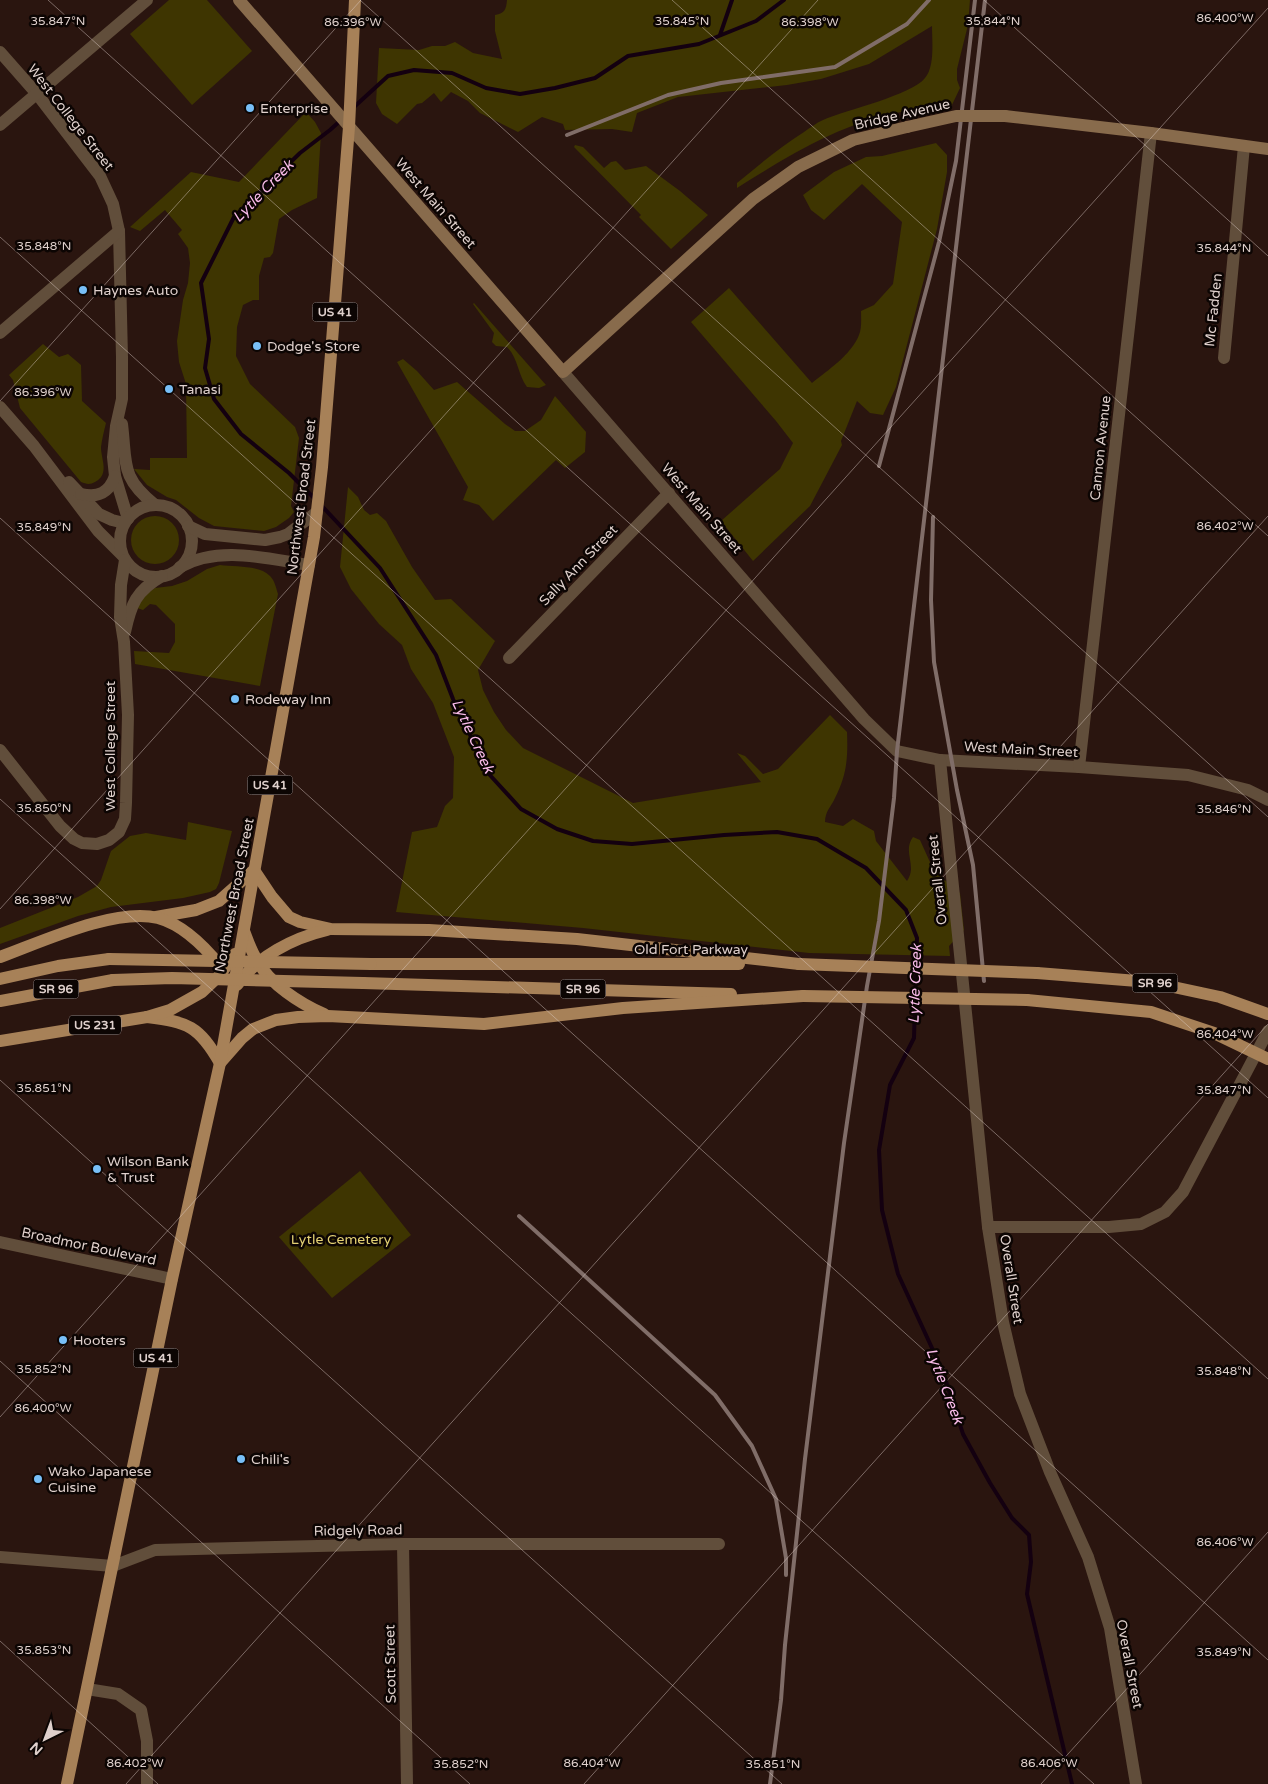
<svg xmlns="http://www.w3.org/2000/svg" width="1268" height="1784" viewBox="0 0 1268 1784" font-family="'Varela Round',sans-serif">
<style>
.green{fill:#3e3501}
.lines{fill:none;stroke-linecap:round;stroke-linejoin:round}
.stream{stroke:#140010;stroke-width:4}
.street{stroke:#614e3b;stroke-width:12}
.secondary{stroke:#886b4c;stroke-width:12}
.primary{stroke:#a78158;stroke-width:12}
.rail{stroke:#806d68;stroke-width:4}
.secondary-bridge{stroke:#886b4c;stroke-width:12}
.primary-bridge{stroke:#a78158;stroke-width:12}
.ticks{fill:none;stroke:#dfd0cc;stroke-width:1;stroke-opacity:0.45}
.poi-dot{fill:#78bff7;stroke:#0c0503;stroke-width:2}
.labels{text-anchor:middle;stroke-width:5;stroke-linejoin:round;paint-order:stroke}
.shield{fill:#0c0503;stroke:#a09390;stroke-width:1}
.shield-label{font-size:12px;font-weight:bold;fill:#dfd0cc}
.poi-label{font-size:14px;fill:#dfd0cc;stroke:#0c0503;text-anchor:start}
.street-label{font-size:14px;fill:#dfd0cc;stroke:#0c0503}
.park-label{font-size:14px;fill:#e3d073;stroke:#0c0503}
.water-label{font-size:15px;font-style:italic;fill:#f9bbe9;stroke:#0c0503}
.ticks-label{font-size:12px;text-anchor:middle;fill:#dfd0cc;stroke:#0c0503;stroke-width:5;stroke-linejoin:round;paint-order:stroke}
</style>
<rect width="100%" height="100%" fill="#2a150f"/>
<g class="green">
<path d="M169 0H207L252 51 192 105 130 34Z"/>
<path d="M507 0H970L968 25 957 69V80L960 88 951 107C935 109 917 109 901 112 841 123 788 156 737 188V183C759 165 780 147 804 132 810 128 816 123 823 120 846 110 912 95 925 78 935 66 932 41 932 26L869 64 821 79 787 85 678 97 637 113 632 132 612 129 565 130 563 124 542 117 518 132 480 113 468 101 451 92 441 102 434 93 422 103 417 104 397 124 382 114 376 103 379 48 419 50 432 46H445L455 42 473 53 502 59 495 31V15C505 13 506 10 507 0Z"/>
<path d="M306 112 315 122 321 133 317 198 292 210 279 219 273 253 270 257 264 258 259 276V300H253L243 305 237 327 236 356 250 384 295 427 299 438 291 506 294 512 289 518 276 527 264 531 214 526 199 518 176 500 167 497 147 485 134 469 150 470V458H187L186 384 179 362 177 341 183 300 188 283 190 263 188 248 178 234 182 230 165 210 140 231 130 227 191 172 239 182Z"/>
<path d="M936 143 947 155V172L937 229 896 387 883 415 870 413 857 401 841 441 842 445 810 506 753 561 721 521 780 469 793 443 776 421 691 322 729 288 812 383C828 370 851 355 859 335 862 328 861 318 861 311L874 305 893 284 902 222 862 184 824 220 811 210 803 195 834 172 866 157 882 156Z"/>
<path d="M575 145 583 147 604 168 611 162 616 161 625 170 646 166 680 191 708 215 671 249 639 217 641 215 574 147Z"/>
<path d="M474 303 546 385 539 388 527 387C518 375 518 358 507 347L496 346 492 342 494 333 473 304Z"/>
<path d="M43 344 59 357 68 354 81 365 82 401 106 423C104 431 102 439 101 447 101 460 110 474 95 482 90 485 86 484 81 482L20 408 13 380 9 375Z"/>
<path d="M403 359 417 371 434 390 457 382 505 424 515 431H525L541 420 555 396 586 432 585 452 565 468 556 460 493 521 479 505 463 500 468 487 397 362Z"/>
<path d="M348 487 358 497 364 510 370 515 377 513 386 521 412 567 435 600 451 599 495 641 478 670 483 690 494 712 506 730 523 748 633 803 761 782 737 753 745 756 763 774 778 769 830 715 847 732C848 757 847 775 835 798 831 807 825 811 825 822L843 826 853 819 874 831 876 841 907 881C909 878 911 873 911 869 911 857 905 848 913 837L920 840 934 871 960 893 964 930 949 946 950 956 809 953 583 928 396 912 412 832 437 827 445 806 453 798 454 757 433 703 411 669 402 645 379 624 351 589 340 567Z"/>
<circle cx="155" cy="540" r="24"/>
<path d="M220 565C235 567 259 565 270 576 275 581 276 588 278 594L260 686 135 664 134 651 169 653 175 642V624L156 605 150 604 143 610 137 608 146 594 155 588 172 586 187 581 207 569Z"/>
<path d="M188 822 232 831 219 883 216 889 210 892 183 898 111 907 78 916 0 944V928L78 897 97 886 101 880 111 851 130 836 146 833 186 840Z"/>
<path d="M360 1171 411 1235 332 1298 279 1237Z"/>
</g>
<g class="lines">
<g class="stream">
<path d="M720 35 732 0"/>
<path d="M354 107 388 76 414 70 452 73 486 88 520 94 555 88 595 78 628 56 699 44 756 21 784 0"/>
<path d="M315 499 289 473 241 434 214 399 205 368 209 339 201 283 234 217 300 153 330 130 340 121"/>
<path d="M320 504 380 568 436 655 453 699 488 773 521 809 557 829 593 841 632 844 724 835 777 832 817 839 866 868 906 910 917 938 914 1038 890 1085 879 1150 882 1210 898 1274 943 1372 963 1434 990 1483 1012 1518 1029 1535 1031 1562 1027 1594 1072 1784"/>
</g>
<g class="street">
<path d="M0 52 37 94 100 176 113 204 119 231 122 357V399L116 426 113 457 115 476 128 519"/>
<path d="M0 125 147 0"/>
<path d="M0 333 119 231"/>
<path d="M1224 358 1244 146"/>
<path d="M563 372 864 719 897 751 940 760 1079 767 1188 775 1248 790 1268 800"/>
<path d="M0 407 34 446 98 531 122 555"/>
<path d="M122 424C127 464 120 477 155 505"/>
<path d="M69 482 99 514 112 520 124 523"/>
<path d="M81 494C98 498 109 493 115 476"/>
<circle cx="156" cy="541" r="36"/>
<path d="M188 526 205 534 265 540 280 537 288 534 317 512"/>
<path d="M180 567C220 545 267 559 309 565"/>
<path d="M125 632C131 604 136 591 162 576"/>
<path d="M509 658 669 493"/>
<path d="M0 750 60 826 74 839 82 843 97 844 109 840 119 832 125 819 126 803 128 715 124 642 120 617 121 585 125 560"/>
<path d="M940 760 988 1227 1003 1322 1020 1394 1050 1472 1088 1557 1110 1628 1136 1784"/>
<path d="M1079 767 1151 133"/>
<path d="M988 1227H1109L1141 1224 1165 1212 1183 1192 1268 1031"/>
<path d="M0 1242 172 1279"/>
<path d="M403 1544 407 1784"/>
<path d="M0 1557 113 1566 155 1550 403 1544H719"/>
<path d="M87 1689 118 1694 141 1710 147 1741V1784"/>
</g>
<g class="secondary">
<path d="M239 0 563 372 753 199 798 167 853 140 907 127"/>
<path d="M1005 116 1151 133 1268 149"/>
</g>
<g class="primary">
<path d="M254 870 272 897 289 917 300 922 331 929 429 930 577 939 799 964"/>
<path d="M156 917 196 910 219 901 254 870"/>
<path d="M244 931C248 941 251 951 257 960 269 984 301 1004 324 1014"/>
<path d="M0 957C41 942 116 907 158 918 184 925 205 947 221 967"/>
<path d="M371 964H739"/>
<path d="M1037 973 1150 982 1220 997 1268 1014"/>
<path d="M0 979 58 966 109 959"/>
<path d="M363 983 731 994"/>
<path d="M237 985C258 956 293 938 327 930"/>
<path d="M1027 1000 1151 1012 1214 1033 1268 1059"/>
<path d="M0 1001 113 980"/>
<path d="M147 1017C188 1022 199 1026 220 1063L242 1038 253 1029 276 1020 298 1017 328 1016 484 1024 623 1008 803 996"/>
<path d="M0 1041 147 1017 170 1010 202 992 219 976 235 954"/>
<path d="M67 1784 172 1279 220 1063 314 537 322 467 349 127 355 0"/>
</g>
<g class="rail">
<path d="M567 135 668 95 721 83 835 67 907 24 929 0"/>
<path d="M879 466 939 242 956 161 975 0"/>
<path d="M933 517 931 600 934 662 957 790 973 865 984 981"/>
<path d="M519 1216 715 1395 752 1446 776 1499 786 1558V1575"/>
<path d="M770 1784 781 1700 785 1645 805 1459 844 1143 867 986 879 921 894 798 897 751 985 0"/>
</g>
<path class="secondary-bridge" d="M907 127 956 116H1005"/>
<g class="primary-bridge">
<path d="M109 959 371 964"/>
<path d="M799 964 1037 973"/>
<path d="M113 980 172 978 363 983"/>
<path d="M803 996 1027 1000"/>
</g>
</g>
<path class="ticks" d="M48 0 1268 1098M360 0 1268 817M672 0 1268 536M984 0 1268 256M0 237 1268 1379M0 401 361 0M0 518 1268 1660M0 799 1094 1784M0 909 818 0M0 1080 782 1784M0 1361 470 1784M0 1417 1268 8M0 1641 158 1784M126 1784 1268 516M584 1784 1268 1024M1041 1784 1268 1532"/>
<g class="poi-dot">
<circle cx="250" cy="108" r="5"/>
<circle cx="83" cy="290" r="5"/>
<circle cx="257" cy="346" r="5"/>
<circle cx="169" cy="389" r="5"/>
<circle cx="235" cy="699" r="5"/>
<circle cx="97" cy="1169" r="5"/>
<circle cx="63" cy="1340" r="5"/>
<circle cx="241" cy="1459" r="5"/>
<circle cx="38" cy="1479" r="5"/>
</g>
<g class="labels">
<g class="shield">
<rect x="312.5" y="302.5" width="45" height="19" rx="4"/>
<rect x="247.5" y="775.5" width="45" height="19" rx="4"/>
<rect x="1132.5" y="973.5" width="45" height="19" rx="4"/>
<rect x="33.5" y="979.5" width="45" height="19" rx="4"/>
<rect x="560.5" y="979.5" width="45" height="19" rx="4"/>
<rect x="69" y="1015.5" width="52" height="19" rx="4"/>
<rect x="133.5" y="1348.5" width="45" height="19" rx="4"/>
</g>
<g class="shield-label">
<text x="335" y="316">US 41</text>
<text x="270" y="789">US 41</text>
<text x="1155" y="987">SR 96</text>
<text x="56" y="993">SR 96</text>
<text x="583" y="993">SR 96</text>
<text x="95" y="1029">US 231</text>
<text x="156" y="1362">US 41</text>
</g>
<g class="poi-label">
<text x="260" y="113">Enterprise</text>
<text x="93" y="295">Haynes Auto</text>
<text x="267" y="351">Dodge's Store</text>
<text x="179" y="394">Tanasi</text>
<text x="245" y="704">Rodeway Inn</text>
<text x="107" y="1166">Wilson Bank<tspan x="107" dy="16">&amp; Trust</tspan></text>
<text x="73" y="1345">Hooters</text>
<text x="251" y="1464">Chili's</text>
<text x="48" y="1476">Wako Japanese<tspan x="48" dy="16">Cuisine</tspan></text>
</g>
<g class="street-label">
<text transform="translate(902 114) rotate(-13)" y="5">Bridge Avenue</text>
<text transform="translate(71 117) rotate(52)" y="5">West College Street</text>
<text transform="translate(436 203) rotate(49)" y="5">West Main Street</text>
<text transform="translate(1213 310) rotate(-84)" y="5">Mc Fadden</text>
<text transform="translate(1100 448) rotate(-84)" y="5">Cannon Avenue</text>
<text transform="translate(301 497) rotate(-83)" y="5">Northwest Broad Street</text>
<text transform="translate(702 508) rotate(49)" y="5">West Main Street</text>
<text transform="translate(578 565) rotate(-46)" y="5">Sally Ann Street</text>
<text transform="translate(110 746) rotate(-90)" y="5">West College Street</text>
<text transform="translate(1021 749) rotate(3)" y="5">West Main Street</text>
<text transform="translate(937 880) rotate(-96)" y="5">Overall Street</text>
<text transform="translate(234 895) rotate(-79)" y="5">Northwest Broad Street</text>
<text x="691" y="954">Old Fort Parkway</text>
<text transform="translate(89 1246) rotate(12)" y="5">Broadmor Boulevard</text>
<text transform="translate(1012 1279) rotate(81)" y="5">Overall Street</text>
<text transform="translate(358 1530) rotate(-1)" y="5">Ridgely Road</text>
<text transform="translate(390 1664) rotate(-91)" y="5">Scott Street</text>
<text transform="translate(1130 1664) rotate(79)" y="5">Overall Street</text>
</g>
<g class="park-label">
<text x="341" y="1244">Lytle Cemetery</text>
</g>
<g class="water-label">
<text transform="translate(263 191) rotate(-46)" y="5">Lytle Creek</text>
<text transform="translate(473 736) rotate(65)" y="5">Lytle Creek</text>
<text transform="translate(915 984) rotate(-88)" y="5">Lytle Creek</text>
<text transform="translate(945 1386) rotate(69)" y="5">Lytle Creek</text>
</g>
</g>
<g class="ticks-label">
<text x="1225" y="22">86.400°W</text>
<text x="58" y="25">35.847°N</text>
<text x="682" y="25">35.845°N</text>
<text x="993" y="25">35.844°N</text>
<text x="810" y="26">86.398°W</text>
<text x="353" y="26">86.396°W</text>
<text x="44" y="250">35.848°N</text>
<text x="1224" y="252">35.844°N</text>
<text x="43" y="396">86.396°W</text>
<text x="1225" y="530">86.402°W</text>
<text x="44" y="531">35.849°N</text>
<text x="44" y="812">35.850°N</text>
<text x="1224" y="813">35.846°N</text>
<text x="43" y="904">86.398°W</text>
<text x="1225" y="1038">86.404°W</text>
<text x="44" y="1092">35.851°N</text>
<text x="1224" y="1094">35.847°N</text>
<text x="44" y="1373">35.852°N</text>
<text x="1224" y="1375">35.848°N</text>
<text x="43" y="1412">86.400°W</text>
<text x="1225" y="1546">86.406°W</text>
<text x="44" y="1654">35.853°N</text>
<text x="1224" y="1656">35.849°N</text>
<text x="135" y="1767">86.402°W</text>
<text x="592" y="1767">86.404°W</text>
<text x="1049" y="1767">86.406°W</text>
<text x="461" y="1768">35.852°N</text>
<text x="773" y="1768">35.851°N</text>
</g>
<g transform="translate(45 1739) rotate(222)" stroke="#0c0503" stroke-width="4" paint-order="stroke">
<path d="M0-4L9 19L0 12L-9 19Z" fill="#dfd0cc"/>
<text y="-8" font-size="14" font-weight="bold" text-anchor="middle" fill="#dfd0cc">N</text>
</g>
</svg>
